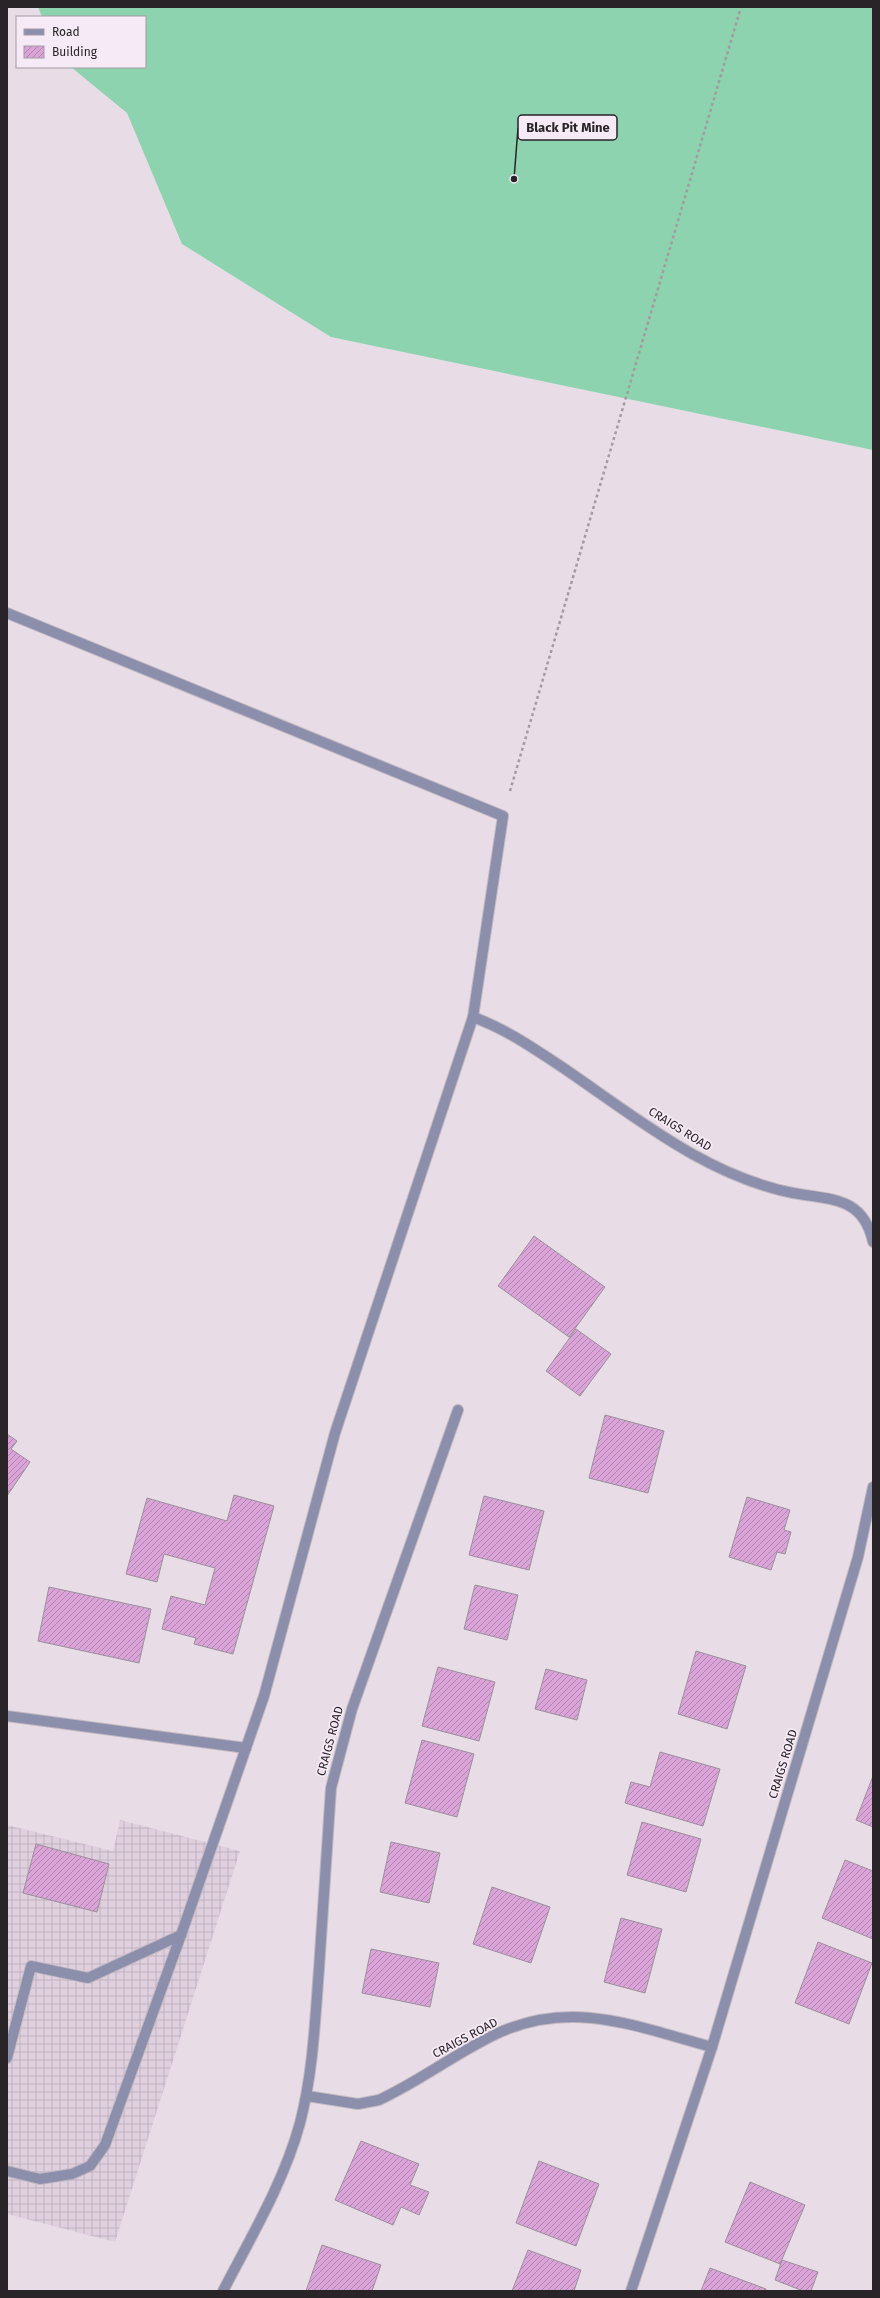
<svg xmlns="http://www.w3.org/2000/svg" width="880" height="2298" viewBox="0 0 880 2298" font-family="'Fira Sans',sans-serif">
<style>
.industrial{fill:url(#industrial-grid)}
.grass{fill:#8dd3b0}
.building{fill:url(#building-hatch);stroke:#9a909a}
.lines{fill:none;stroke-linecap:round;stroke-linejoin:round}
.service-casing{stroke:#c2b8c1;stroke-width:12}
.minor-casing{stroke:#c2b8c1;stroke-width:12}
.path{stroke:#a39aa2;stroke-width:2.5;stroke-dasharray:3 3;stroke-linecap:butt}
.service{stroke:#8b8fac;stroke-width:10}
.minor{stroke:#8b8fac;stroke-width:10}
.labels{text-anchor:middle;stroke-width:3.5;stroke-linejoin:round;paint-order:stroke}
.street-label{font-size:12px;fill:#292428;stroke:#f5eaf5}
.leader{fill:none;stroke:#292428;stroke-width:1.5}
.callout-dot{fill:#292428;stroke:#f5eaf5;stroke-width:1.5}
.callout{fill:#f5eaf5;stroke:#292428;stroke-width:1.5}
.callout-label{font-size:13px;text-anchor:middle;font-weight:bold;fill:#292428}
</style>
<defs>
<pattern id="industrial-grid" width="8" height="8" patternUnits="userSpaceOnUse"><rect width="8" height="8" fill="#e0d0df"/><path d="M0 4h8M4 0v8" fill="none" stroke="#c0b2bf"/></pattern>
<pattern id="building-hatch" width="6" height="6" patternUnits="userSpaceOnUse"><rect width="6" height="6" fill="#daa4d8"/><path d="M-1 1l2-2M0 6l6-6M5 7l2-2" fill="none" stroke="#b185af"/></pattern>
</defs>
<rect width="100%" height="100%" fill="#e8dde7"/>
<path class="industrial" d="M120 1820 240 1851 115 2242 7 2214V1825L113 1851Z"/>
<path class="grass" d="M38 7H873V450L331 337 182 244 127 113 71 67H145V17H42Z"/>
<g class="building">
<path d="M534 1236 605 1287 569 1337 498 1286Z"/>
<path d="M576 1329 611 1354 580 1396 546 1371Z"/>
<path d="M605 1415 664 1431 648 1493 589 1478Z"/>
<path d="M7 1434 17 1441 11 1449 30 1462 7 1496Z"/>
<path d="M234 1495 274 1506 233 1654 194 1644 196 1638 162 1629 171 1596 205 1605 215 1568 164 1554 157 1582 126 1574 147 1498 227 1521Z"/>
<path d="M484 1496 544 1511 529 1570 469 1555Z"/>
<path d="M747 1497 790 1510 784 1530 791 1532 785 1554 777 1552 771 1570 729 1557Z"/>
<path d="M475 1585 518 1595 507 1640 464 1629Z"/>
<path d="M49 1587 151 1609 139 1663 38 1641Z"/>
<path d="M696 1651 746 1666 727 1729 678 1714Z"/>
<path d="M438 1667 495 1682 479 1741 422 1726Z"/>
<path d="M546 1669 587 1680 577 1720 535 1709Z"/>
<path d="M422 1740 474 1754 457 1817 405 1803Z"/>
<path d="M660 1752 720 1769 703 1826 625 1803 631 1782 650 1787Z"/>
<path d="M873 1776V1827L856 1820Z"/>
<path d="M642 1822 701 1839 686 1892 627 1875Z"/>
<path d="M391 1842 440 1853 429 1903 380 1892Z"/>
<path d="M36 1844 109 1864 97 1912 23 1893Z"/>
<path d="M845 1860 873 1871V1939L822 1918Z"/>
<path d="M492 1887 550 1907 531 1963 473 1944Z"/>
<path d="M621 1918 662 1929 645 1993 604 1982Z"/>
<path d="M818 1942 872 1963 849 2024 795 2003Z"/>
<path d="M371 1949 439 1963 430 2007 362 1993Z"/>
<path d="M361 2141 419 2164 410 2185 429 2192 419 2215 401 2207 393 2225 335 2200Z"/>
<path d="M539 2161 599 2184 576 2246 516 2223Z"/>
<path d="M750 2182 805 2205 780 2264 725 2242Z"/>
<path d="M322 2245 381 2265 372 2291H306Z"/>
<path d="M528 2250 581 2270 574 2291H512Z"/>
<path d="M782 2260 818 2272 811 2291H803L775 2280Z"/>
<path d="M710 2268 766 2289V2291H701Z"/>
</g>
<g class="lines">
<defs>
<g id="service">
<path d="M7 613 503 816 473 1017 335 1433 264 1696 181 1935 105 2145 90 2166 72 2174 40 2179 7 2171"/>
<path d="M7 1716 246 1748"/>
<path d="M7 2058 31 1966 88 1978 181 1935"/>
</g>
<g id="minor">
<path d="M473 1017C506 1029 533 1048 562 1067 634 1116 706 1176 793 1193 830 1200 863 1196 873 1242"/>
<path d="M307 2096 358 2104 379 2100C420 2081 456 2053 496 2034 572 1998 637 2027 712 2047"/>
<path d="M223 2291C251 2237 284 2182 300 2123 313 2073 315 2021 319 1969 323 1909 327 1848 331 1788L352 1709 458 1410"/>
<path d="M631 2291 712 2047 858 1557 873 1487"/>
</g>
</defs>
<use href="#service" class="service-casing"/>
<use href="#minor" class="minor-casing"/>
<path class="path" d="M510 791 741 7"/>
<use href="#service" class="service"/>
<use href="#minor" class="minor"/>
</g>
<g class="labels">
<g class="street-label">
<text transform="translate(680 1129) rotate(32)" y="4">CRAIGS ROAD</text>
<text transform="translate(330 1741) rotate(-75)" y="4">CRAIGS ROAD</text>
<text transform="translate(783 1764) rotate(-73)" y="4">CRAIGS ROAD</text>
<text transform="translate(465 2038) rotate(-28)" y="4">CRAIGS ROAD</text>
</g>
</g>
<path class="leader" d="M514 179L518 128"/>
<circle class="callout-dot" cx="514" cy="179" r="4"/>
<rect class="callout" x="518" y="115" width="99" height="25" rx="4"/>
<g class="callout-label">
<text x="568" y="132">Black Pit Mine</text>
</g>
<rect width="880" height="2298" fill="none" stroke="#292428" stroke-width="16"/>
<rect x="16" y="16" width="130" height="52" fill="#f5eaf5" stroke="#a39ba3"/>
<rect x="24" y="29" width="20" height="6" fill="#8b8fac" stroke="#a39ba3"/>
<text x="52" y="36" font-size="12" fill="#292428">Road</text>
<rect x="24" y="46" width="20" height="12" fill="url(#building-hatch)" stroke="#a39ba3"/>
<text x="52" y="56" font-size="12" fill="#292428">Building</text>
</svg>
